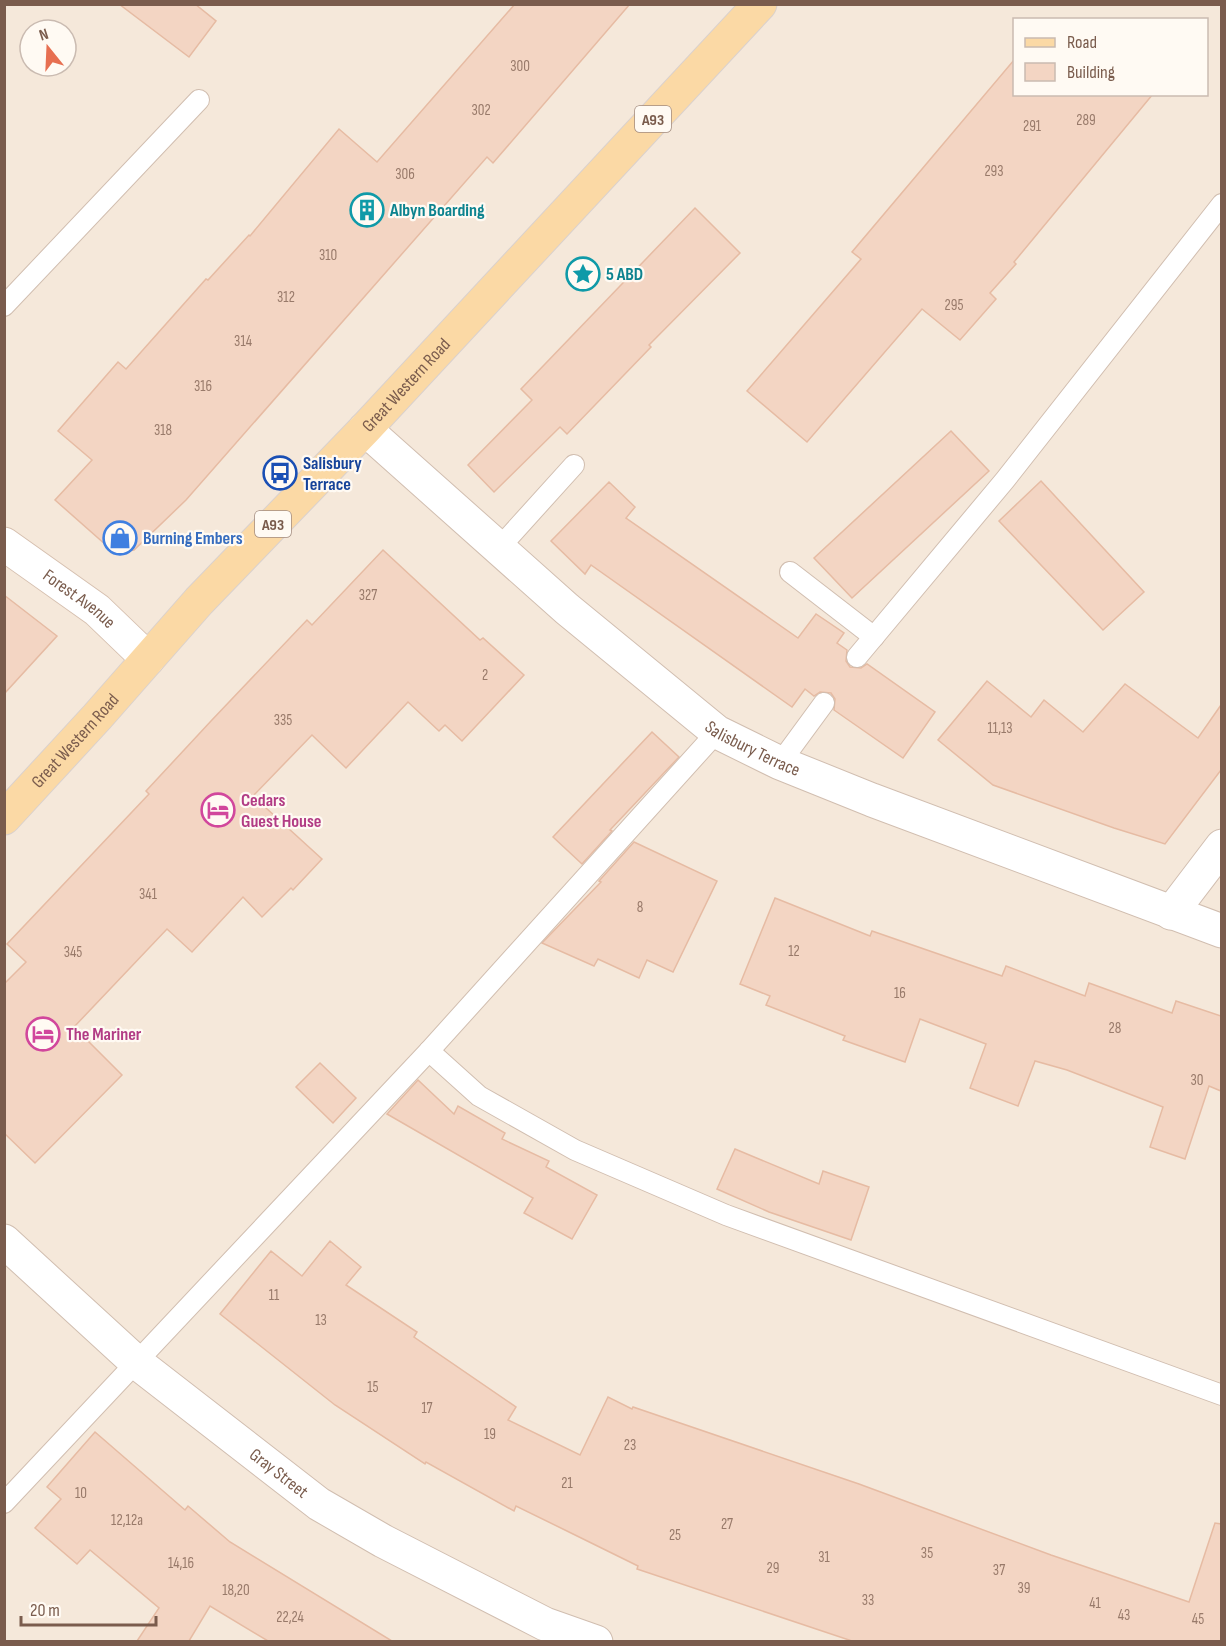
<svg xmlns="http://www.w3.org/2000/svg" width="1226" height="1646" viewBox="0 0 1226 1646" font-family="'Sofia Sans Condensed',sans-serif">
<style>
.residential{fill:#f5e8da;fill-rule:evenodd}
.building{fill:#f3d5c3;stroke:#e6bba3;stroke-width:1.5}
.lines{fill:none;stroke-linecap:round;stroke-linejoin:round}
.lane-casing{stroke:#d1beb0;stroke-width:22}
.street-casing{stroke:#d1beb0;stroke-width:35}
.secondary-casing{stroke:#d6c0b0;stroke-width:35}
.primary-casing{stroke:#dad1cd;stroke-width:35}
.lane{stroke:#fff;stroke-width:20}
.street{stroke:#fff;stroke-width:33}
.secondary{stroke:#fff;stroke-width:33}
.primary{stroke:#fbd9a5;stroke-width:33}
.labels{text-anchor:middle;stroke-width:4.5;stroke-linejoin:round;paint-order:stroke}
.number-label{font-size:15px;fill:#987a6a}
.shield{fill:#fffaf3;stroke:#a28b7f;stroke-width:1.5}
.shield-label{font-size:16px;font-weight:bold;fill:#7a5c4d}
.culture-label{font-size:18px;font-weight:bold;fill:#0d838f;stroke:#fffaf3;text-anchor:start}
.street-label{font-size:18px;fill:#7a5c4d;stroke:#fffaf3}
.transit-label{font-size:18px;font-weight:bold;fill:#164399;stroke:#fffaf3;text-anchor:start}
.shop-label{font-size:18px;font-weight:bold;fill:#366cbe;stroke:#fffaf3;text-anchor:start}
.hotel-label{font-size:18px;font-weight:bold;fill:#b23c85;stroke:#fffaf3;text-anchor:start}
</style>
<rect width="100%" height="100%" fill="#fdf6ec"/>
<path class="residential" d="M5 5H1221V1641H5ZM1014 20H1206V94H1014ZM30 30H66V66H30Z"/>
<g class="building">
<path d="M119 4H195L216 21 189 57Z"/>
<path d="M515 4H630L493 163 487 157 186 500 134 550 115 553 55 500 92 460 58 431 118 362 126 369 206 279 208 280 249 235 250 236 339 129 377 162Z"/>
<path d="M1014 60V94H1153L1014 262 1016 264 990 293 996 299 960 340 922 309 807 442 747 391 861 259 852 252Z"/>
<path d="M695 208 740 253 649 345 651 347 567 434 560 427 494 492 468 465 532 400 521 389Z"/>
<path d="M951 431 989 471 852 598 814 558Z"/>
<path d="M1041 481 1144 592 1103 630 999 521Z"/>
<path d="M609 482 635 507 626 518 798 638 816 614 844 633 837 643 847 650 846 661 850 667 861 668 867 664 935 712 903 758 834 710 835 699 831 693 820 692 814 696 805 689 792 707 591 565 585 574 551 541Z"/>
<path d="M383 550 480 640 483 638 524 675 462 741 445 725 439 731 408 702 346 768 312 735 253 796 322 859 293 890 291 888 262 917 243 897 192 952 167 929 74 1027 122 1075 35 1163 4 1133V984L26 962 7 944 149 794 146 791 211 721 307 620 312 625Z"/>
<path d="M4 595 57 636 4 694Z"/>
<path d="M987 681 1031 717 1044 700 1083 732 1125 684 1198 738 1221 705V770L1165 844 1114 828 993 785 938 740Z"/>
<path d="M652 732 679 757 610 830 612 831 582 864 553 837Z"/>
<path d="M634 842 717 881 673 972 647 960 639 978 598 959 594 966 542 943 601 882 599 881Z"/>
<path d="M775 898 870 936 872 931 1002 976 1006 966 1085 996 1089 983 1172 1013 1176 1001 1221 1016V1091L1209 1086 1185 1159 1150 1147 1163 1107 1067 1070 1035 1061 1018 1106 970 1088 986 1044 920 1019 905 1062 843 1040 845 1036 766 1005 770 996 740 984Z"/>
<path d="M320 1063 356 1098 333 1123 296 1087Z"/>
<path d="M418 1080 454 1114 458 1106 505 1133 502 1139 549 1161 546 1167 597 1195 572 1239 524 1213 533 1198 387 1114Z"/>
<path d="M735 1149 819 1184 823 1171 869 1187 851 1240 769 1212 717 1189Z"/>
<path d="M330 1241 361 1267 346 1285 417 1332 414 1337 516 1407 508 1420 580 1455 608 1397 632 1409 633 1407 859 1484 1051 1555 1189 1602 1215 1523 1221 1524V1641H852L637 1569 638 1566 571 1533 516 1506 514 1511 426 1462 425 1464 335 1405 220 1314 271 1251 302 1276Z"/>
<path d="M95 1432 185 1510 188 1506 230 1542 392 1641H268L210 1606 189 1641H137L159 1608 90 1550 77 1564 35 1528 61 1499 47 1487Z"/>
</g>
<g class="lines">
<defs>
<g id="lane">
<path d="M4 306 199 100"/>
<path d="M499 548 574 465"/>
<path d="M790 572 874 637"/>
<path d="M857 657 1005 480 1222 204"/>
<path d="M780 763 824 703"/>
<path d="M429 1051 479 1096 575 1150 726 1215 1222 1395"/>
<path d="M4 1503 429 1051 717 732"/>
</g>
<g id="street">
<path id="s1" d="M365 429 567 609 717 732 780 763 872 800 1222 931"/>
<path d="M1171 913 1222 846"/>
<path id="s2" d="M4 1241 136 1362 319 1504 383 1541 545 1624 596 1642"/>
</g>
<g id="secondary">
<path id="s3" d="M4 544 97 610 148 659"/>
</g>
<g id="primary">
<path id="s4" d="M4 818 97 717 199 601 365 429 760 4"/>
</g>
</defs>
<use href="#lane" class="lane-casing"/>
<use href="#street" class="street-casing"/>
<use href="#secondary" class="secondary-casing"/>
<use href="#primary" class="primary-casing"/>
<use href="#lane" class="lane"/>
<use href="#street" class="street"/>
<use href="#secondary" class="secondary"/>
<use href="#primary" class="primary"/>
</g>
<defs>
<symbol id="building-ring" viewBox="-11 -11 22 22"><circle r="9.5" fill="#fffaf3" stroke="#0f9aa8" stroke-width="1.5"/><path d="M-4-6H4V6H1V3H-1V6H-4ZM-2.5-4.3h1.7v1.8h-1.7ZM.8-4.3h1.7v1.8H.8ZM-2.5-1h1.7V.8h-1.7ZM.8-1h1.7V.8H.8Z" fill="#0f9aa8"/></symbol>
<symbol id="sight-ring" viewBox="-11 -11 22 22"><circle r="9.5" fill="#fffaf3" stroke="#0f9aa8" stroke-width="1.5"/><path d="M0-6L1.8-2.2L6-1.7L2.9 1.2L3.7 5.4L0 3.3L-3.7 5.4L-2.9 1.2L-6-1.7L-1.8-2.2Z" fill="#0f9aa8"/></symbol>
<symbol id="bus-ring" viewBox="-11 -11 22 22"><circle r="9.5" fill="#fffaf3" stroke="#1a4fb4" stroke-width="1.5"/><path d="M-5-6H5V4H4V6H2V4H-2V6H-4V4H-5ZM-3.5-4V0h7V-4ZM-3.5 1.2v1.5H-2V1.2ZM2 1.2v1.5H3.5V1.2Z" fill="#1a4fb4"/></symbol>
<symbol id="shop-ring" viewBox="-11 -11 22 22"><circle r="9.5" fill="#fffaf3" stroke="#3f7fe0" stroke-width="1.5"/><path d="M-5-2.5h2.3a2.7 3.5 0 0 1 5.4 0H5L5.5 6h-11ZM-1.5-2.5h3a1.5 2.3 0 0 0-3 0Z" fill="#3f7fe0"/></symbol>
<symbol id="hotel-ring" viewBox="-11 -11 22 22"><circle r="9.5" fill="#fffaf3" stroke="#d1479c" stroke-width="1.5"/><path d="M-6-4.5h1.5V1H6V5H4.5V3h-9V5H-6ZM-4 0a1.8 1.8 0 1 1 3.6 0ZM.5 0V-2.5h3Q6-2.5 6 0Z" fill="#d1479c"/></symbol>
</defs>
<g fill-rule="evenodd">
<use href="#building-ring" x="348" y="191" width="38" height="38"/>
<use href="#sight-ring" x="564" y="255" width="38" height="38"/>
<use href="#bus-ring" x="261" y="454" width="38" height="38"/>
<use href="#shop-ring" x="101" y="519" width="38" height="38"/>
<use href="#hotel-ring" x="199" y="791" width="38" height="38"/>
<use href="#hotel-ring" x="24" y="1015" width="38" height="38"/>
</g>
<g class="labels">
<g class="number-label">
<text x="520" y="71">300</text>
<text x="481" y="115">302</text>
<text x="1086" y="125">289</text>
<text x="1032" y="131">291</text>
<text x="994" y="176">293</text>
<text x="405" y="179">306</text>
<text x="328" y="260">310</text>
<text x="286" y="302">312</text>
<text x="954" y="310">295</text>
<text x="243" y="346">314</text>
<text x="203" y="391">316</text>
<text x="163" y="435">318</text>
<text x="368" y="600">327</text>
<text x="485" y="680">2</text>
<text x="283" y="725">335</text>
<text x="1000" y="733">11,13</text>
<text x="148" y="899">341</text>
<text x="640" y="912">8</text>
<text x="794" y="956">12</text>
<text x="73" y="957">345</text>
<text x="900" y="998">16</text>
<text x="1115" y="1033">28</text>
<text x="1197" y="1085">30</text>
<text x="274" y="1300">11</text>
<text x="321" y="1325">13</text>
<text x="373" y="1392">15</text>
<text x="427" y="1413">17</text>
<text x="490" y="1439">19</text>
<text x="630" y="1450">23</text>
<text x="567" y="1488">21</text>
<text x="81" y="1498">10</text>
<text x="127" y="1525">12,12a</text>
<text x="727" y="1529">27</text>
<text x="675" y="1540">25</text>
<text x="927" y="1558">35</text>
<text x="824" y="1562">31</text>
<text x="181" y="1568">14,16</text>
<text x="773" y="1573">29</text>
<text x="999" y="1575">37</text>
<text x="1024" y="1593">39</text>
<text x="236" y="1595">18,20</text>
<text x="868" y="1605">33</text>
<text x="1095" y="1608">41</text>
<text x="1124" y="1620">43</text>
<text x="290" y="1622">22,24</text>
<text x="1198" y="1624">45</text>
</g>
<g class="shield">
<rect x="635" y="106" width="36" height="26" rx="4.5"/>
<rect x="255" y="511" width="36" height="26" rx="4.5"/>
</g>
<g class="shield-label">
<text x="653" y="125">A93</text>
<text x="273" y="530">A93</text>
</g>
<g class="culture-label">
<text x="390" y="216">Albyn Boarding</text>
<text x="606" y="280">5 ABD</text>
</g>
<g class="street-label">
<text dy="6" stroke="none"><textPath href="#s4" startOffset="591">Great Western Road</textPath></text>
<text dy="6" stroke="none"><textPath href="#s3" startOffset="93">Forest Avenue</textPath></text>
<text dy="6" stroke="none"><textPath href="#s4" startOffset="105">Great Western Road</textPath></text>
<text dy="6" stroke="none"><textPath href="#s1" startOffset="504">Salisbury Terrace</textPath></text>
<text dy="6" stroke="none"><textPath href="#s2" startOffset="360">Gray Street</textPath></text>
</g>
<g class="transit-label">
<text x="303" y="469">Salisbury<tspan x="303" dy="21">Terrace</tspan></text>
</g>
<g class="shop-label">
<text x="143" y="544">Burning Embers</text>
</g>
<g class="hotel-label">
<text x="241" y="806">Cedars<tspan x="241" dy="21">Guest House</tspan></text>
<text x="66" y="1040">The Mariner</text>
</g>
</g>
<rect width="1226" height="1646" fill="none" stroke="#7a5c4d" stroke-width="12"/>
<rect x="1013" y="18" width="195" height="78" fill="#fffaf3" stroke="#cabbb1" stroke-width="1.5"/>
<rect x="1025" y="38" width="30" height="9" fill="#fbd9a5" stroke="#cabbb1" stroke-width="1.5"/>
<text x="1067" y="48" font-size="18" fill="#7a5c4d">Road</text>
<rect x="1025" y="63" width="30" height="18" fill="#f3d5c3" stroke="#cabbb1" stroke-width="1.5"/>
<text x="1067" y="78" font-size="18" fill="#7a5c4d">Building</text>
<g transform="translate(48 48) rotate(342)"><circle r="28" fill="#fffaf3" stroke="#cabbb1" stroke-width="1.5"/>
<path d="M0-4.5L10 22L0 15L-10 22Z" fill="#e76f51"/>
<text y="-9" font-size="16" font-weight="bold" text-anchor="middle" fill="#7a5c4d">N</text>
</g>
<path d="M21 1616v9h135v-9" fill="none" stroke="#7a5c4d" stroke-width="3"/>
<text x="30" y="1616" font-size="18" fill="#7a5c4d" stroke="#fffaf3" stroke-width="4.5" paint-order="stroke">20 m</text>
</svg>
